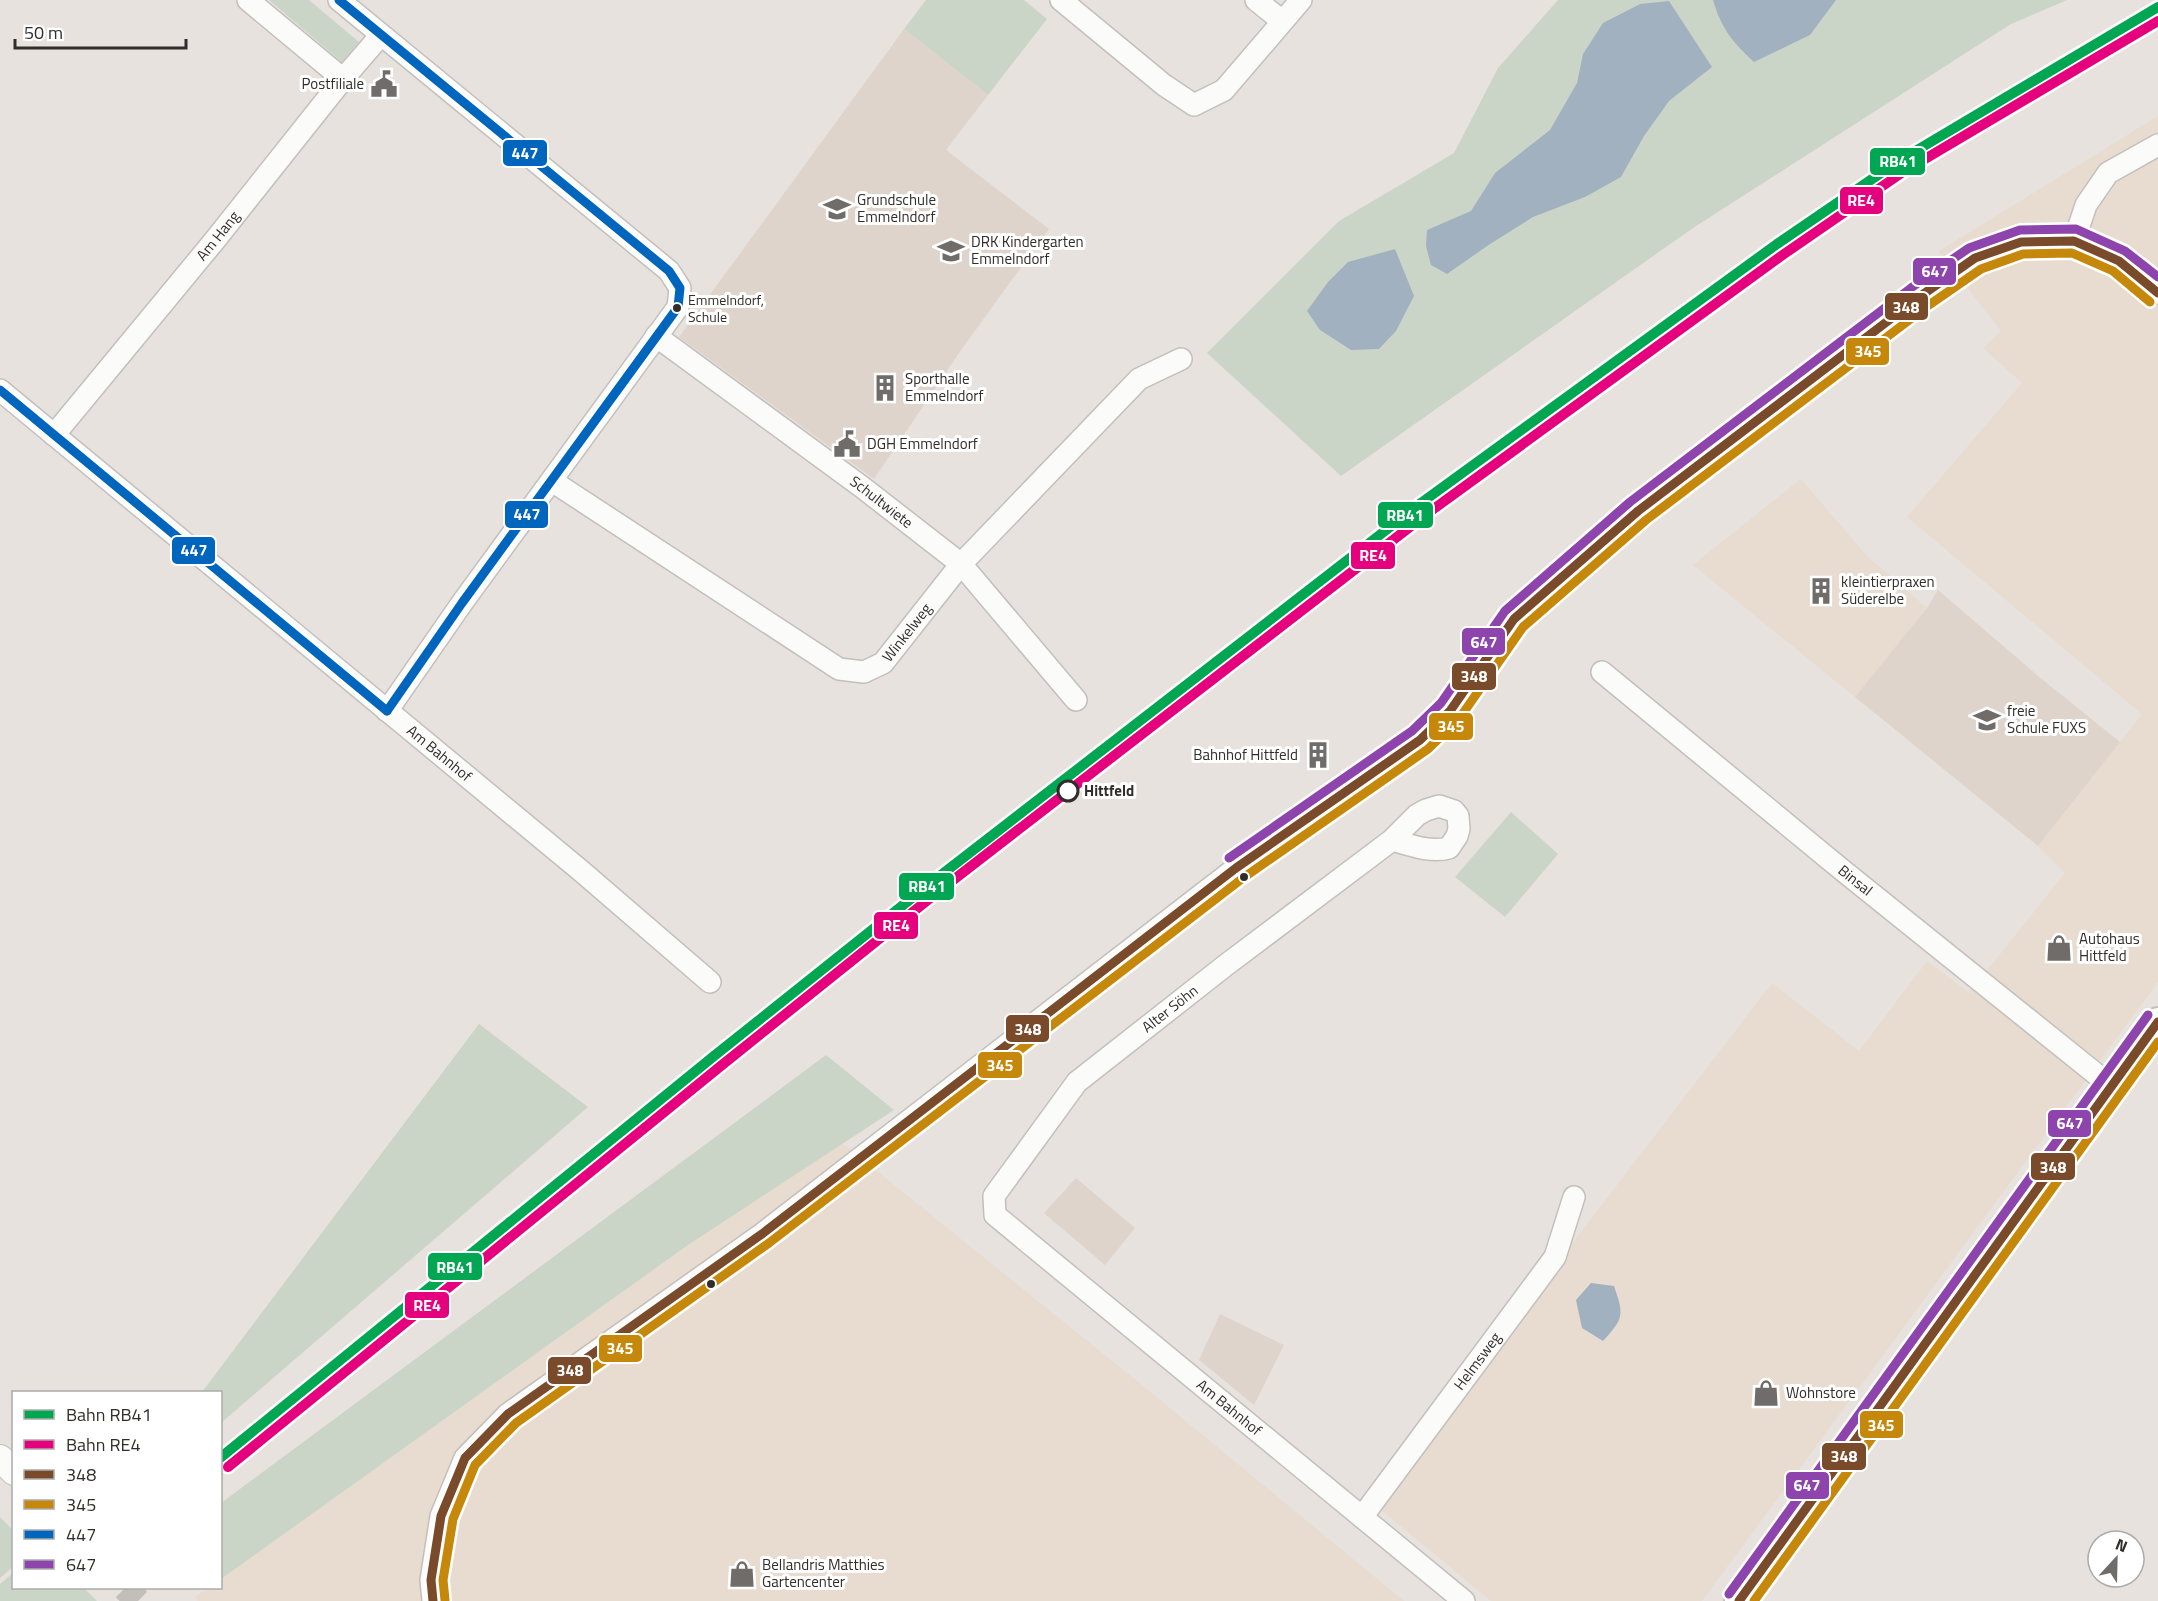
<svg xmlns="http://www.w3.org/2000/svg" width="2158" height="1601" viewBox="0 0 2158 1601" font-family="'Titillium Web',sans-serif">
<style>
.commercial{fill:#e8dbd0}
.built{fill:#dfd4cb}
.green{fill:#cbd5c7}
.water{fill:#a2b1c0}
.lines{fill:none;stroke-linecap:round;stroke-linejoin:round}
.tertiary-tunnel{stroke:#c2beba;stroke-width:26;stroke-dasharray:26 13;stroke-linecap:butt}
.minor-casing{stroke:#c3bfbc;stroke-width:24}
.tertiary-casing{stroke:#c3bfbc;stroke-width:28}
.secondary-casing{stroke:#c3bfbc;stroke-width:32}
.minor{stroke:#fbfbfa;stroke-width:21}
.tertiary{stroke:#fbfbfa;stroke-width:26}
.secondary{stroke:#fbfbfa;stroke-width:28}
.bus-1-casing{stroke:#fff;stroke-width:14}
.bus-2-casing{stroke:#fff;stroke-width:14}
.bus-3-casing{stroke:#fff;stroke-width:14}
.bus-4-casing{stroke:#fff;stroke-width:14}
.bus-1{stroke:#7a4b2a;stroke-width:9}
.bus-2{stroke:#c5880a;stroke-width:9}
.bus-3{stroke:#0065bd;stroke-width:9}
.bus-4{stroke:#8e44ad;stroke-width:9}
.rail-1-casing{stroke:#fff;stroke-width:15}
.rail-2-casing{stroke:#fff;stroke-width:15}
.rail-1{stroke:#00a651;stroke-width:10}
.rail-2{stroke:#e5007d;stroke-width:10}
.bus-dot{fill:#302d2a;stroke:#fff;stroke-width:2}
.stop-dot{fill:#fff;stroke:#302d2a;stroke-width:3}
.labels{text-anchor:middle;stroke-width:6;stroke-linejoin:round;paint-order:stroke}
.bus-label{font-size:14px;fill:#302d2a;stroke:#fff;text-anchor:start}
.poi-label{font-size:15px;fill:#302d2a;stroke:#fff;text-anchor:start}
.street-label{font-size:15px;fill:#302d2a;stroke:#fff}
.stop-label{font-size:15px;font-weight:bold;fill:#302d2a;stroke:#fff;text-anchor:start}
.line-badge{stroke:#fff;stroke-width:2}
.badge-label{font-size:16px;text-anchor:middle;font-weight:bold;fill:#fff}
</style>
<rect width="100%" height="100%" fill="#e7e2de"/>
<g class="commercial">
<path d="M2158 116V982L1702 1601H1491L1373 1503 1772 983 1859 1051 1927 961 1969 993 2065 873 2038 846 2142 714 1907 517 2022 383 1983 348 2001 331 1939 251Z"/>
<path d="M1801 479 1867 556 1927 608 1855 697 1693 565Z"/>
<path d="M842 1143 1148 1390 1404 1601H198L195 1597 208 1588H220L221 1579 688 1245Z"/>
</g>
<g class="built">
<path d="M904 29 988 95 946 150 1049 229 961 350 874 479 679 337Z"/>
<path d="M1938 590 2038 676 2120 742 2038 846 1855 697 1927 608Z"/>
<path d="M1076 1178 1135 1228 1105 1265 1044 1213Z"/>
<path d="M1220 1314 1284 1345 1254 1405 1199 1360Z"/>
</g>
<g class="green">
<path d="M269 0H309L359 42 342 62Z"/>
<path d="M926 0H1024L1047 19 988 95 904 29Z"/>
<path d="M1558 0H2067L2011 24 1693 228 1341 476 1207 353 1339 221 1454 153 1498 68Z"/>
<path d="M1511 812 1558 854 1505 917 1455 877Z"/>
<path d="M479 1024 588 1107 221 1423 220 1392H202Z"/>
<path d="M826 1055 894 1110 688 1245 221 1579V1503Z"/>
<path d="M0 1517 14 1531 13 1567 0 1578Z"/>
<path d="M13 1573 14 1588H84L97 1601H0V1584Z"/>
</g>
<g class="water">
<path d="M1713 0H1836L1810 35 1754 62C1733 43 1721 28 1713 0Z"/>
<path d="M1669 1 1712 67 1669 101 1644 136 1621 177 1585 197 1533 217 1490 244 1447 274 1431 265 1426 246 1427 230 1471 211 1495 173 1550 130 1577 83 1583 54 1603 23 1640 4Z"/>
<path d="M1395 249 1414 296 1396 331 1379 349 1351 350 1320 330 1307 311 1328 282 1348 262Z"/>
<path d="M1591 1283 1614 1286C1624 1315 1624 1318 1603 1341L1582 1328 1576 1300Z"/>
</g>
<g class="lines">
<path class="tertiary-tunnel" d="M125 1588 138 1601"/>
<defs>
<g id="minor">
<path d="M248 0 343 79"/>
<path d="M339 0 669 271 680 288 678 307 462 603 387 711"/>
<path d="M1061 0 1164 85 1194 105 1224 90 1301 0"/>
<path d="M1256 0 1282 21"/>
<path d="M2074 241 2086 205 2108 173 2158 145"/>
<path id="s1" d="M656 336 862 487 961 564 1076 700"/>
<path id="s2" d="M0 390 580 870 710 982"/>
<path id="s3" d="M54 435 215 240 343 79 381 35"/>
<path id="s4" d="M552 481 839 669 864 672 883 663 961 564 1139 379 1181 359"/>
<path id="s5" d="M1602 672 1841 869 2111 1086"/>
<path id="s6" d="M1392 840C1410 845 1430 853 1449 848L1457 836 1459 829 1458 816 1454 811 1439 806 1426 810 1417 815 1392 840 1226 965 1077 1082 994 1196 995 1215 1464 1601"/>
<path id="s7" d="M1362 1517 1555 1257 1574 1197"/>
<path d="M433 1601 431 1580 441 1516 465 1458 508 1414 762 1234 1236 868 1420 740 1450 711 1514 619 1638 511 1922 295 1975 258 2021 242 2074 241 2119 261 2158 293"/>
</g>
<path id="tertiary" d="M0 1458 14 1472"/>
<path id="secondary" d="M1739 1601 2158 1022"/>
</defs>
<use href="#minor" class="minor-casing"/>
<use href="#tertiary" class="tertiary-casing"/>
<use href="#secondary" class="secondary-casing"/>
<use href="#minor" class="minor"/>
<use href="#tertiary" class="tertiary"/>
<use href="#secondary" class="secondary"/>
<defs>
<g id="bus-1">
<path d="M433 1601 431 1580 441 1516 465 1458 508 1414 762 1234 1236 868 1420 740 1450 711 1514 619 1638 511 1922 295 1975 258 2021 242 2074 241 2119 261 2158 293"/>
<path d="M1739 1601 2158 1022"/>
</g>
<g id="bus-2">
<path d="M445 1600 443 1580 453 1519 475 1465 516 1423 769 1243 1243 878 1428 749 1459 719 1523 627 1646 520 1929 305 1981 269 2023 254 2072 253 2113 271 2150 302"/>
<path d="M1754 1601 2158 1042"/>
</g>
<g id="bus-3">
<path d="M339 0 669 271 680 288 678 307 462 603 387 711"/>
<path d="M0 390 387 711"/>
</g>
<g id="bus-4">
<path d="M1229 858 1412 731 1441 703 1505 611 1630 502 1915 285 1969 248 2020 230 2076 229 2125 251 2158 277"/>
<path d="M1729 1594 2148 1015"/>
</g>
</defs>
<use href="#bus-1" class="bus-1-casing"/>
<use href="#bus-2" class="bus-2-casing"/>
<use href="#bus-3" class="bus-3-casing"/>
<use href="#bus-4" class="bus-4-casing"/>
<use href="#bus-1" class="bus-1"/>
<use href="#bus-2" class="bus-2"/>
<use href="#bus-3" class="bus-3"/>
<use href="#bus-4" class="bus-4"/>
<defs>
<path id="rail-1" d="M220 1458 714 1056 932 882 1421 503 1777 244 1897 162 2158 7"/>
<path id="rail-2" d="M228 1467 722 1065 939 891 1428 513 1784 254 1903 172 2158 21"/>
</defs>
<use href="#rail-1" class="rail-1-casing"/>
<use href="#rail-2" class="rail-2-casing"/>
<use href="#rail-1" class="rail-1"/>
<use href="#rail-2" class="rail-2"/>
</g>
<defs>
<symbol id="civic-bare" viewBox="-9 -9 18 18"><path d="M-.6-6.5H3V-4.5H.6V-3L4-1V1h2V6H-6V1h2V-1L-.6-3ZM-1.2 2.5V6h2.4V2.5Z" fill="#706c69" stroke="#fff" stroke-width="2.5" paint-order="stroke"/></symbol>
<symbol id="school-bare" viewBox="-9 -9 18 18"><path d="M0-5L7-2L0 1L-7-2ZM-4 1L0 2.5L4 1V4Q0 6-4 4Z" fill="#706c69" stroke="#fff" stroke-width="2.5" paint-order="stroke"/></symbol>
<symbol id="building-bare" viewBox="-9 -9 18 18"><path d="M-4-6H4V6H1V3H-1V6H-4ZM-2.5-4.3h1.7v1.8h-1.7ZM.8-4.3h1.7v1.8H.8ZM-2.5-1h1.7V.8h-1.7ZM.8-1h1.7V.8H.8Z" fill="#706c69" stroke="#fff" stroke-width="2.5" paint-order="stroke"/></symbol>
<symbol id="shop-bare" viewBox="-9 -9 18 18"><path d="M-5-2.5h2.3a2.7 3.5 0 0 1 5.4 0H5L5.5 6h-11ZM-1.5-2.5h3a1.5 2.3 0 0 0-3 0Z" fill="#706c69" stroke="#fff" stroke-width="2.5" paint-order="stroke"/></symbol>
</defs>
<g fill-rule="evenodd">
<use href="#civic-bare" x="365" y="65" width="38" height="38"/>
<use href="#school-bare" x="818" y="190" width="38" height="38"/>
<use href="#school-bare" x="932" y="232" width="38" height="38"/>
<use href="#building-bare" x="866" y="369" width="38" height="38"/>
<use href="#civic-bare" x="828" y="425" width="38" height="38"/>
<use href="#building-bare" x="1802" y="572" width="38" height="38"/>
<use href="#school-bare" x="1968" y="701" width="38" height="38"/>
<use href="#building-bare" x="1299" y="736" width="38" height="38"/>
<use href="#shop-bare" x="2040" y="929" width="38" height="38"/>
<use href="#shop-bare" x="1747" y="1374" width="38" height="38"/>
<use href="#shop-bare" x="723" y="1555" width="38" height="38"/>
</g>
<g class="bus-dot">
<circle cx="677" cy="308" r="5"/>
<circle cx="1244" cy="877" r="5"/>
<circle cx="711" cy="1284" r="5"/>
</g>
<circle class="stop-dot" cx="1068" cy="791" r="10"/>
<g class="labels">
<g class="bus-label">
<text x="688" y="305">Emmelndorf,<tspan x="688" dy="17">Schule</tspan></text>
</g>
<g class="poi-label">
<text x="364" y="89" text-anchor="end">Postfiliale</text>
<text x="857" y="205">Grundschule<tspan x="857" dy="17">Emmelndorf</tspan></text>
<text x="971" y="247">DRK Kindergarten<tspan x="971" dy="17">Emmelndorf</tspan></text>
<text x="905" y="384">Sporthalle<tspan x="905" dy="17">Emmelndorf</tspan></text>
<text x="867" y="449">DGH Emmelndorf</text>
<text x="1841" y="587">kleintierpraxen<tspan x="1841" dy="17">Süderelbe</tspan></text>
<text x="2007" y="716">freie<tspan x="2007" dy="17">Schule FUXS</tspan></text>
<text x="1298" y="760" text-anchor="end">Bahnhof Hittfeld</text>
<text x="2079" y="944">Autohaus<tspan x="2079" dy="17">Hittfeld</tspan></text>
<text x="1786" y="1398">Wohnstore</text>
<text x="762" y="1570">Bellandris Matthies<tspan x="762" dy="17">Gartencenter</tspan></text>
</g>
<g class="street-label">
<text dy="5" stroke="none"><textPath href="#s3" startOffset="258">Am Hang</textPath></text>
<text dy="5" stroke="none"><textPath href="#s1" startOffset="280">Schultwiete</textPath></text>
<text dy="5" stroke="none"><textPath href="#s4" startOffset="428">Winkelweg</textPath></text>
<text dy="5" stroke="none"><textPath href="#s2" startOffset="570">Am Bahnhof</textPath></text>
<text dy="5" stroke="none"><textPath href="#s5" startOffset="328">Binsal</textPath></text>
<text transform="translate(1170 1009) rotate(-38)" y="5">Alter Söhn</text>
<text dy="5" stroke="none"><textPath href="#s7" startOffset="194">Helmsweg</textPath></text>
<text dy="5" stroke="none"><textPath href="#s6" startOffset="1035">Am Bahnhof</textPath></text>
</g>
<g class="stop-label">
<text x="1084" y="796">Hittfeld</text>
</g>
</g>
<g class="line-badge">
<rect x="502" y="139" width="46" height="28" rx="6" fill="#0065bd"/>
<rect x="1869" y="147" width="57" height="29" rx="6" fill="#00a651"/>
<rect x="1839" y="186" width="45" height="29" rx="6" fill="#e5007d"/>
<rect x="1912" y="257" width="45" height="29" rx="6" fill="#8e44ad"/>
<rect x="1884" y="292" width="45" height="29" rx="6" fill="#7a4b2a"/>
<rect x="1845" y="337" width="45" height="29" rx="6" fill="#c5880a"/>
<rect x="504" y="500" width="45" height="29" rx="6" fill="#0065bd"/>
<rect x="1377" y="501" width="57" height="28" rx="6" fill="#00a651"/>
<rect x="171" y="536" width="45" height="29" rx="6" fill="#0065bd"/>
<rect x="1350" y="541" width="46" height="29" rx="6" fill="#e5007d"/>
<rect x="1461" y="627" width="45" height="29" rx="6" fill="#8e44ad"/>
<rect x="1451" y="662" width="46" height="29" rx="6" fill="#7a4b2a"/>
<rect x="1428" y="712" width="46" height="29" rx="6" fill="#c5880a"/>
<rect x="898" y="872" width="57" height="29" rx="6" fill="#00a651"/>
<rect x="873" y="911" width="46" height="29" rx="6" fill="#e5007d"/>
<rect x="1005" y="1014" width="45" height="29" rx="6" fill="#7a4b2a"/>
<rect x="977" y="1051" width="46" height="28" rx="6" fill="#c5880a"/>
<rect x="2047" y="1109" width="45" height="29" rx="6" fill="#8e44ad"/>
<rect x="2030" y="1152" width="46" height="29" rx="6" fill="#7a4b2a"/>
<rect x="427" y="1252" width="56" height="29" rx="6" fill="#00a651"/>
<rect x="404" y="1291" width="46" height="28" rx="6" fill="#e5007d"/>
<rect x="598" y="1334" width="45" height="29" rx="6" fill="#c5880a"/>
<rect x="547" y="1356" width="45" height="29" rx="6" fill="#7a4b2a"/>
<rect x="1859" y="1410" width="45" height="29" rx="6" fill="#c5880a"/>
<rect x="1821" y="1442" width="46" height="29" rx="6" fill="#7a4b2a"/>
<rect x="1785" y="1471" width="45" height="29" rx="6" fill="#8e44ad"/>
</g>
<g class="badge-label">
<text x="525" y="159">447</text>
<text x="1898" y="167">RB41</text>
<text x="1861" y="206">RE4</text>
<text x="1935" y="277">647</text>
<text x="1906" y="313">348</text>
<text x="1868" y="357">345</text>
<text x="527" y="520">447</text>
<text x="1405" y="521">RB41</text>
<text x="194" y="556">447</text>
<text x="1373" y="561">RE4</text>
<text x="1484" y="648">647</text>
<text x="1474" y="682">348</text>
<text x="1451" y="732">345</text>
<text x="927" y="892">RB41</text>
<text x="896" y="931">RE4</text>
<text x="1028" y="1035">348</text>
<text x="1000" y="1071">345</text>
<text x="2070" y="1129">647</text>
<text x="2053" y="1173">348</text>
<text x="455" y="1273">RB41</text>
<text x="427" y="1311">RE4</text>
<text x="620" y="1354">345</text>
<text x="570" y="1376">348</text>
<text x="1881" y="1431">345</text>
<text x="1844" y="1462">348</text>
<text x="1807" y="1491">647</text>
</g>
<rect x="12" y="1391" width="210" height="198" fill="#ffffff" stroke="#acabaa" stroke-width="1.5"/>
<rect x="24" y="1410" width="30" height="9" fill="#00a651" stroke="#acabaa" stroke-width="1.5"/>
<text x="66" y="1421" font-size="18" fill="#302d2a">Bahn RB41</text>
<rect x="24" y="1440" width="30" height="9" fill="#e5007d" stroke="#acabaa" stroke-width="1.5"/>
<text x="66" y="1451" font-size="18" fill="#302d2a">Bahn RE4</text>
<rect x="24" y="1470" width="30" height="9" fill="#7a4b2a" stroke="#acabaa" stroke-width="1.5"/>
<text x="66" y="1481" font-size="18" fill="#302d2a">348</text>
<rect x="24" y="1500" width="30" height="9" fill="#c5880a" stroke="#acabaa" stroke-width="1.5"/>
<text x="66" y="1511" font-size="18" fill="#302d2a">345</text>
<rect x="24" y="1530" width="30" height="9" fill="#0065bd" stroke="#acabaa" stroke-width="1.5"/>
<text x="66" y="1541" font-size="18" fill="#302d2a">447</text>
<rect x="24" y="1560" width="30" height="9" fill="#8e44ad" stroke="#acabaa" stroke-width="1.5"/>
<text x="66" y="1571" font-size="18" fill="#302d2a">647</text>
<g transform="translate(2116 1559) rotate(22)"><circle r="28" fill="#ffffff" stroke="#acabaa" stroke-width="1.5"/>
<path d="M0-4.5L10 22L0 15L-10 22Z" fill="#706c69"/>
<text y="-9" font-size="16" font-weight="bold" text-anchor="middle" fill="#302d2a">N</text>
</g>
<path d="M15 39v9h171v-9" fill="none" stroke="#302d2a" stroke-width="3"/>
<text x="24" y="39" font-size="18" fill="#302d2a" stroke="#ffffff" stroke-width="4.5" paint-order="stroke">50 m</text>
</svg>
